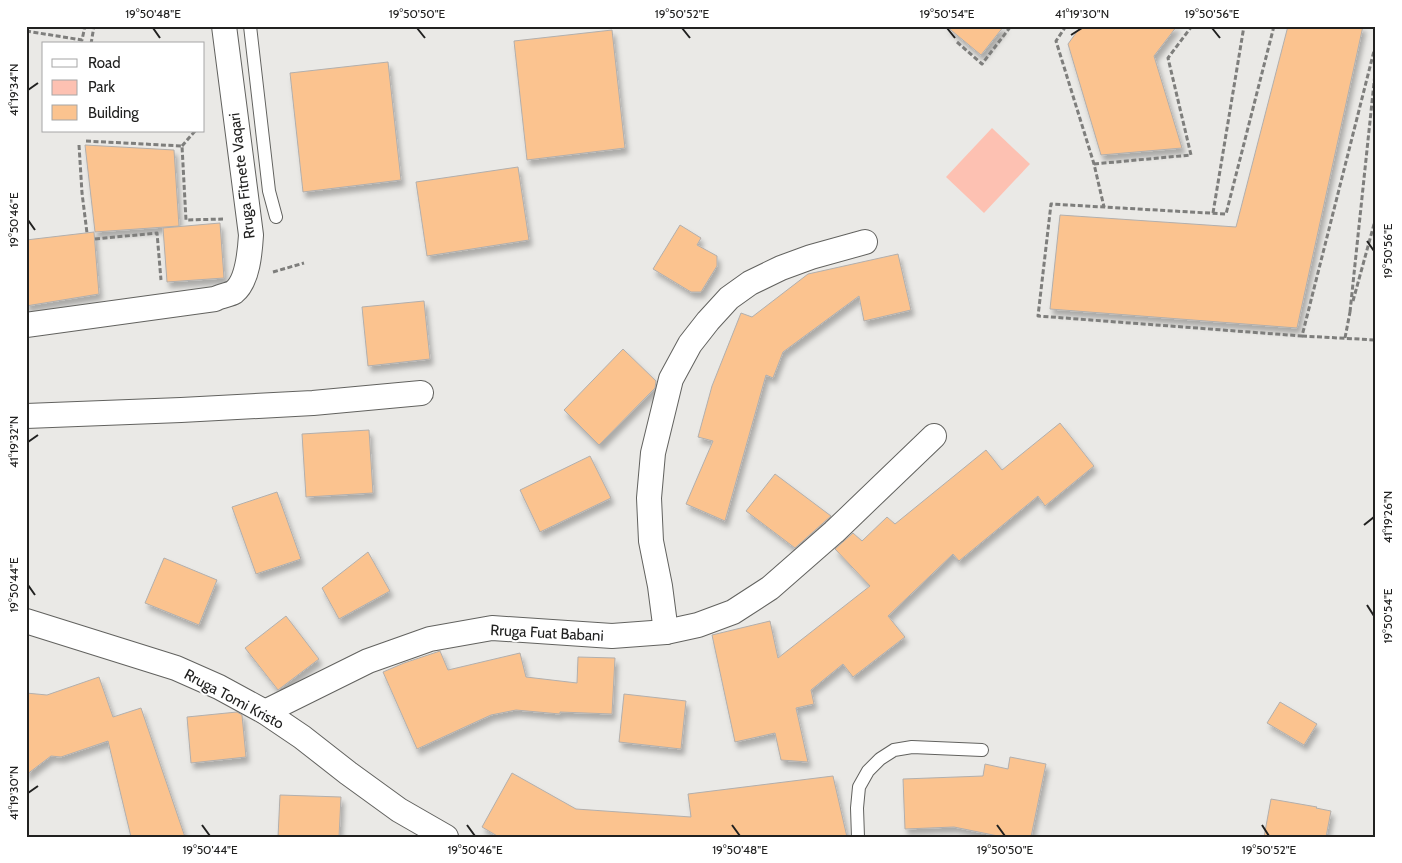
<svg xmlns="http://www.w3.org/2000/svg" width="1402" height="863" viewBox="0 0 1402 863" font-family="Cabin,sans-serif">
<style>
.green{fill:#fdc1b2}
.building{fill:#fbc38f;stroke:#b2afad;filter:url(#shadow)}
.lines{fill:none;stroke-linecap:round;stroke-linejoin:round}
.lane-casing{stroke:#62625f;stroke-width:14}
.street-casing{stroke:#62625f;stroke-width:26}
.path{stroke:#7e7e7c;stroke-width:3;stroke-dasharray:5 2.5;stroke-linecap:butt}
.lane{stroke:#fff;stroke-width:12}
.street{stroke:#fff;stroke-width:24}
.ticks{fill:none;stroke:#212120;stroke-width:2}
.labels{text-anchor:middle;stroke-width:4;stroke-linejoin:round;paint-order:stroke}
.street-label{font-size:15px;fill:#212120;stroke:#fff}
.neatline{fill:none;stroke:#212120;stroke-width:2}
.ticks-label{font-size:12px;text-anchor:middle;fill:#212120}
</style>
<defs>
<filter id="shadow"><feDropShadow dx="3" dy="5.5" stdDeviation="2.5" flood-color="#0004"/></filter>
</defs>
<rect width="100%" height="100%" fill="#eae9e6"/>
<path class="green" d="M992 128 1030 164 984 213 946 177Z"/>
<g class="building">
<path d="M946 26H1004L981 55Z"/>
<path d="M1081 26H1177L1154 56 1182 148 1101 155 1068 44Z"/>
<path d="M1288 26H1363L1297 328 1050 309 1060 215 1236 227Z"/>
<path d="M612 30 625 148 527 160 514 41Z"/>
<path d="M388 62 401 180 303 192 290 73Z"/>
<path d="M85 145 174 150 179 226 95 232Z"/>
<path d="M518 167 529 240 427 256 416 182Z"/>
<path d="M220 223 224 278 167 282 163 228Z"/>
<path d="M680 225 701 238 697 245 717 256V266L701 292H691L653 269Z"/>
<path d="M94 232 99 294 26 306V240Z"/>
<path d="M898 254 911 310 864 321 859 296 783 352 773 378 766 375 725 521 686 504 713 441 698 437 712 386 741 313 752 317 808 274Z"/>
<path d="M424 301 430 359 368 366 362 307Z"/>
<path d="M623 349 656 381 655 388 599 445 564 410Z"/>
<path d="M1060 423 1094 466 1045 506 1038 496 959 561 953 554 888 616 905 637 853 677 843 664 811 690 814 704 796 708 808 762 781 760 775 733 735 742 712 635 770 621 778 658 870 586 835 549 853 533 862 541 887 517 895 524 986 450 1002 470Z"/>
<path d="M369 430 373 493 306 497 302 434Z"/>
<path d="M590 456 611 498 540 532 520 490Z"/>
<path d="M775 474 831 516 795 548 746 511Z"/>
<path d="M277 492 301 559 256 574 232 507Z"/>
<path d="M368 552 390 591 339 619 322 588Z"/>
<path d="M164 558 217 580 199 625 145 603Z"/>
<path d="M286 616 319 659 278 690 245 648Z"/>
<path d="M440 651 448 670 520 653 526 677 577 683 578 657 615 658 612 714 560 712V714L516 710 491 715 417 749 383 672 404 663Z"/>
<path d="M99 677 113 717 141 708 185 837H131L108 741 61 757 51 756 26 775V693L47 695Z"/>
<path d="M624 694 686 701 681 749 619 742Z"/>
<path d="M1280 702 1317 724 1304 745 1267 723Z"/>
<path d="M237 712 242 715 246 757 191 763 187 717Z"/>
<path d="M1010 757 1046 764 1031 837H1003L954 827 905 829 903 779 983 776 985 764 1008 769Z"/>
<path d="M512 773 576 809 691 817 688 794 833 776 847 837H499L482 827Z"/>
<path d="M280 795 341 797 339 837H278Z"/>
<path d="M1271 799 1317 807 1316 808 1331 811 1326 837H1264Z"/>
</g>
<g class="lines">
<defs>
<g id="lane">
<path d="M250 26 269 191 276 217"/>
<path d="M858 837 857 808 859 787 868 771 880 759 894 750 912 747 982 750"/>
</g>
<g id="street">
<path d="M26 325 215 299C220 296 229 295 234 292 248 281 250 251 251 235L224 26"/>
<path d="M26 416 181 410 313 403 421 393"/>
<path d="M26 621 176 668 219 687 265 712 302 737 348 773 399 810 446 837"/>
<path d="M666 632 660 586 651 541 649 498 653 453 671 379 690 344 708 321 729 298 750 283 781 268 811 257 865 242"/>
<path d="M265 712 368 661 430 639 492 628 612 636 666 632 698 625 733 612 770 588 834 532 934 436"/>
</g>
</defs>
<use href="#lane" class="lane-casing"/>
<use href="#street" class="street-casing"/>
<g class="path">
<path d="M1066 26 1056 41 1094 164 1104 207"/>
<path d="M1274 26 1226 214 1051 204 1038 316 1302 336 1376 43"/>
<path d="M26 31 82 40 85 26"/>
<path d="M957 42 982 64 1011 26"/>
<path d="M91 44 94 26"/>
<path d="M86 141 182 146 186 220 223 219"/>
<path d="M79 145 82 193 87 233"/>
<path d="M182 146 195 131"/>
<path d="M1094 164 1191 155 1168 58 1192 26"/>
<path d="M1213 213 1244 26"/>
<path d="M95 239 157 233 161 280"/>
<path d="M273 272 304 263"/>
<path d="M1353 301 1376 217"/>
<path d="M1350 312 1376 64"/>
<path d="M1302 336 1376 340"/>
<path d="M1345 338 1350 312"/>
</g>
<use href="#lane" class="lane"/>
<use href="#street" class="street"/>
</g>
<path class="ticks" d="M153 28 160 38M417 28 425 38M682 28 690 38M947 28 955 38M1212 28 1220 38M1071 35 1082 28M28 90 38 83M28 220 35 230M1367 241 1374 251M28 442 38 435M1364 525 1374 517M28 585 35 595M1367 605 1374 616M28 793 38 786M202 825 210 836M467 825 475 836M732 825 740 836M997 825 1005 836M1262 825 1269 836"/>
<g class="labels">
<g class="street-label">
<text transform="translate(242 176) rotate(-97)" y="5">Rruga Fitnete Vaqari</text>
<text transform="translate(547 633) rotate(3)" y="5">Rruga Fuat Babani</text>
<text transform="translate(234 699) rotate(28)" y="5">Rruga Tomi Kristo</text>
</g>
</g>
<rect width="1402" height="863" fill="none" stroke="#ffffff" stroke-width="55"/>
<rect x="42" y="42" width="162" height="90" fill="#ffffff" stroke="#a6a6a6"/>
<rect x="52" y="59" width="25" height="8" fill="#ffffff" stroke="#a6a6a6"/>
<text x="88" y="68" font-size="15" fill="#212120">Road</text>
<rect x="52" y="80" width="25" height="15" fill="#fdc1b2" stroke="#a6a6a6"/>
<text x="88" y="92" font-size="15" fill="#212120">Park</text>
<rect x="52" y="105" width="25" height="15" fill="#fbc38f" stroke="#a6a6a6"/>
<text x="88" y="118" font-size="15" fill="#212120">Building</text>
<rect x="28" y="28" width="1346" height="808" class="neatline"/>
<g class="ticks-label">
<text x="153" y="18">19°50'48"E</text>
<text x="417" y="18">19°50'50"E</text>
<text x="682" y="18">19°50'52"E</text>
<text x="947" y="18">19°50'54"E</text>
<text x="1082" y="18">41°19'30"N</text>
<text x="1212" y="18">19°50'56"E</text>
<text transform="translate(14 90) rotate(-90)" y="4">41°19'34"N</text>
<text transform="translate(14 220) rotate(-90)" y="4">19°50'46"E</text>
<text transform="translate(1388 251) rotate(-90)" y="4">19°50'56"E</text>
<text transform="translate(14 442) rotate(-90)" y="4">41°19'32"N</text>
<text transform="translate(1388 517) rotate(-90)" y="4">41°19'26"N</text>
<text transform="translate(14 585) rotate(-90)" y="4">19°50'44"E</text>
<text transform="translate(1388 616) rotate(-90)" y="4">19°50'54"E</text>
<text transform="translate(14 793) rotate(-90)" y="4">41°19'30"N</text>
<text x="210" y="854">19°50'44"E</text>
<text x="475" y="854">19°50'46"E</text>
<text x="740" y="854">19°50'48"E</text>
<text x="1005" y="854">19°50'50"E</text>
<text x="1269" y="854">19°50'52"E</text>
</g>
</svg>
